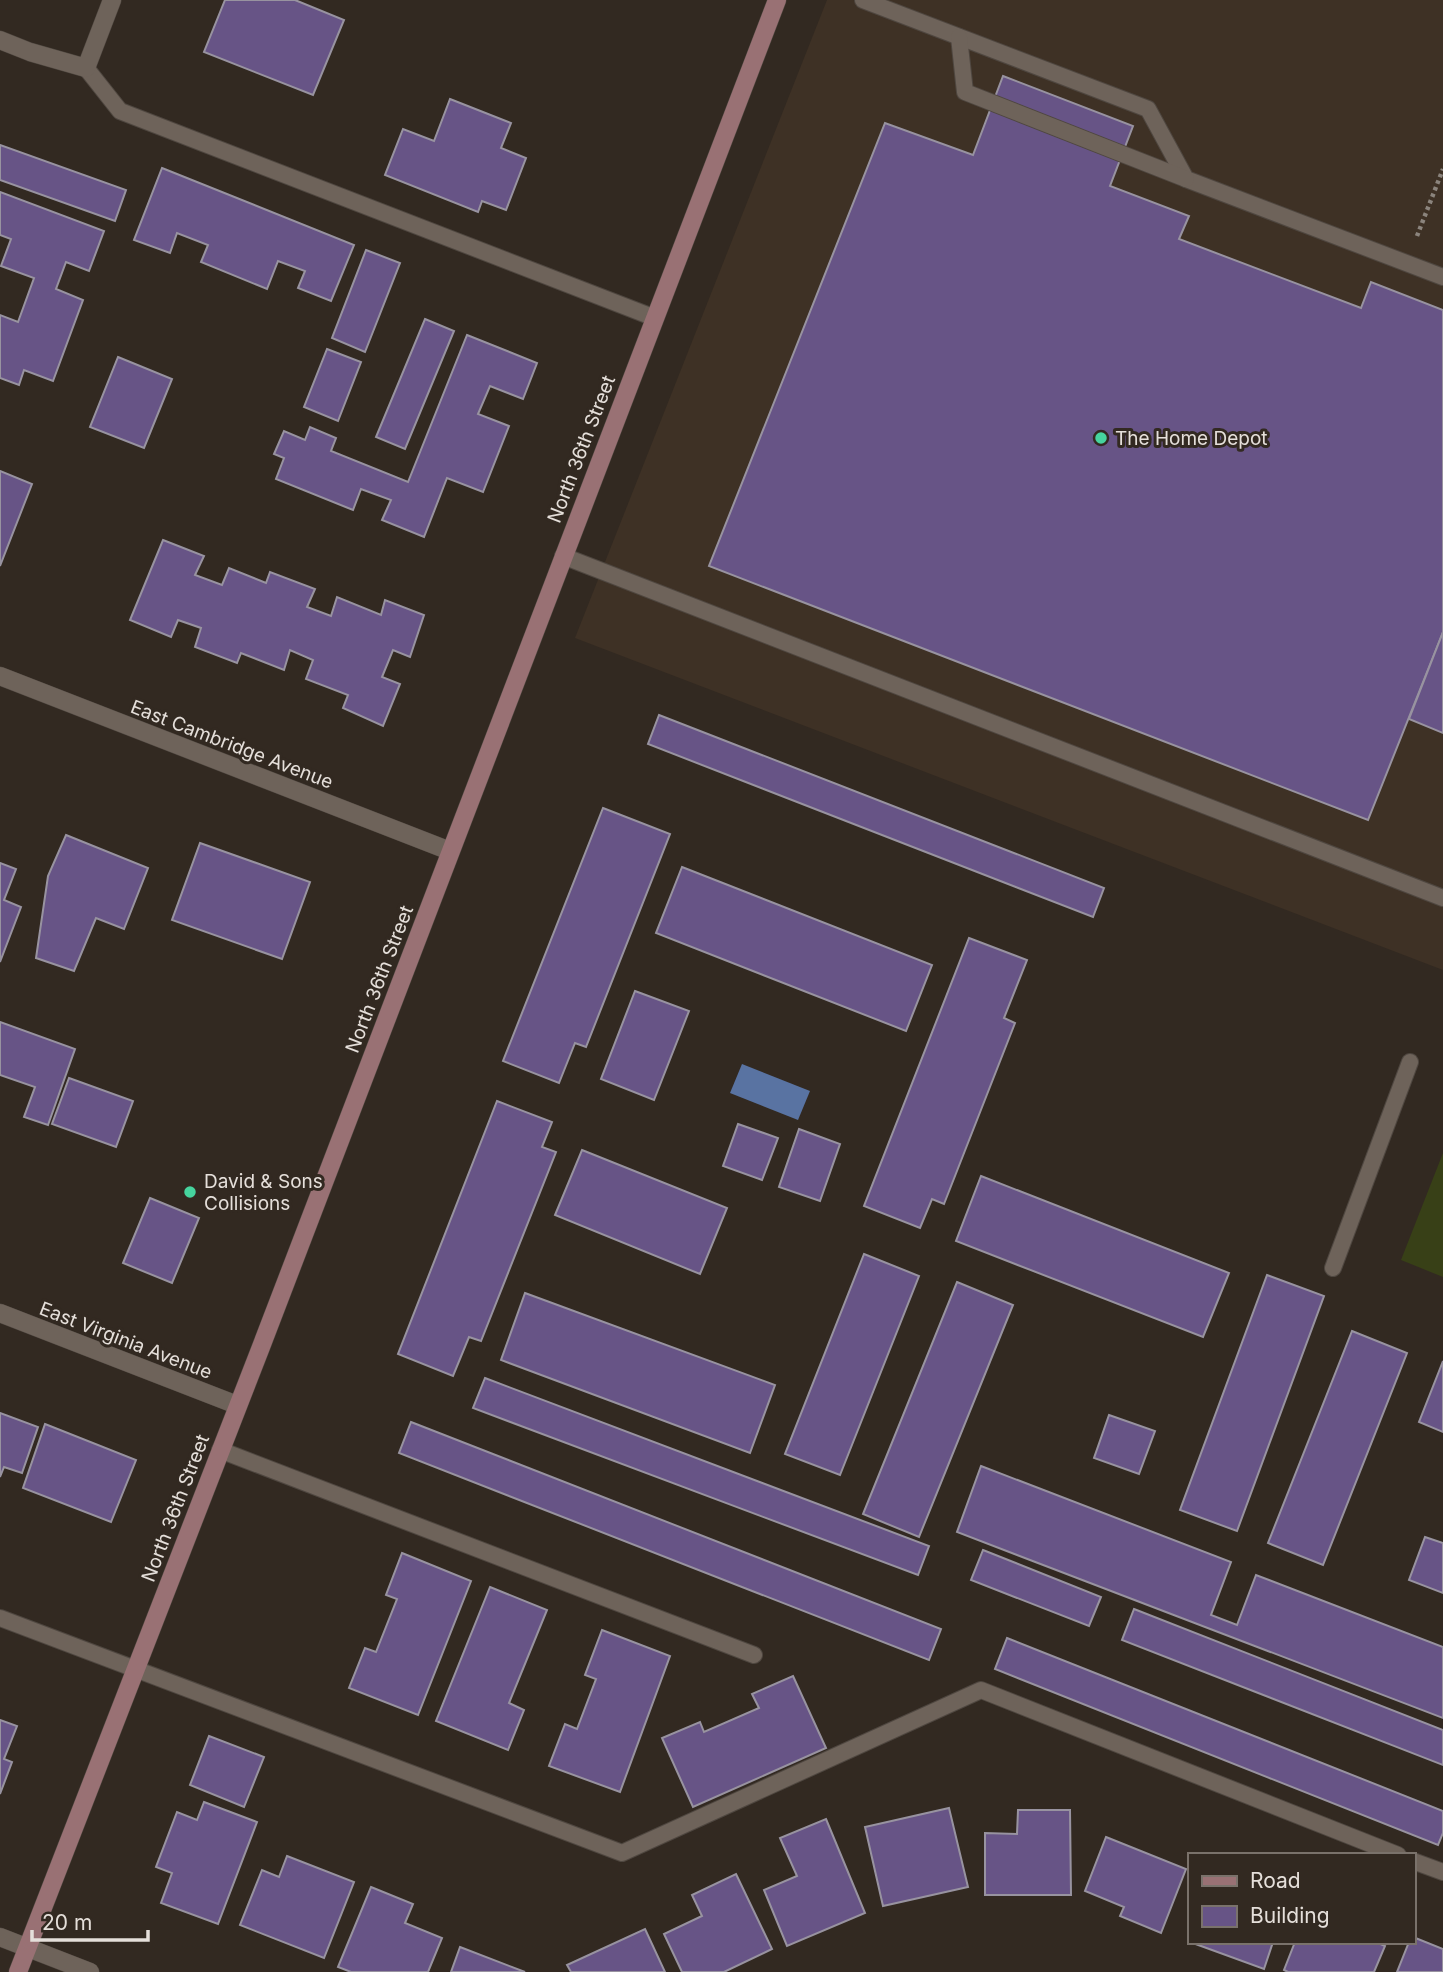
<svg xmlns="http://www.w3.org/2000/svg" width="1443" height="1972" viewBox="0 0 1443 1972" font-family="Inter,sans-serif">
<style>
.built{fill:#3e3125}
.green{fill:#384017}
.water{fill:#5973a2}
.building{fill:#675486;stroke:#9893a0;stroke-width:2}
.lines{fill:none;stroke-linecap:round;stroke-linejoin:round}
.lane-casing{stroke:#4f4740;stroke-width:18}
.street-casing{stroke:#4f4740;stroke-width:19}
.secondary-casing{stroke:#4f4740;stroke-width:19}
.path{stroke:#8b847d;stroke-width:4.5;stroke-dasharray:3.5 3.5;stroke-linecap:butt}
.lane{stroke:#6e635a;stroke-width:16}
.street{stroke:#6e635a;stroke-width:18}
.secondary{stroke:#997174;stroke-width:18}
.poi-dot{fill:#46d49e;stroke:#322921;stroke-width:2.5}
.labels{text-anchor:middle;stroke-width:6;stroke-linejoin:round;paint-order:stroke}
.poi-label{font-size:19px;fill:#e5dfda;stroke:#322921;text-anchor:start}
.street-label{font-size:19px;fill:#e5dfda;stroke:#322921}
</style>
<rect width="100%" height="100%" fill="#322921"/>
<path class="built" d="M827 0H1443V970L575 638Z"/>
<path class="green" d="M1443 1153V1277L1401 1260Z"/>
<path class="water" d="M742 1064 810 1091 798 1120 730 1093Z"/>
<g class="building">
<path d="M225 0H295L344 20 313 95 204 52Z"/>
<path d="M1003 76 1133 126 1110 186 1189 216 1179 239 1361 308 1371 282 1443 310V632L1368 820 709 566 885 123 973 155Z"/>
<path d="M450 99 511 123 501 148 526 158 506 210 482 201 478 212 385 175 403 129 434 141Z"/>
<path d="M0 145 126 190 115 221 0 180Z"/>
<path d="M162 168 354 245 331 301 298 288 305 271 278 261 267 289 201 262 208 245 177 233 170 253 134 240Z"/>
<path d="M0 192 104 231 89 271 66 262 56 289 83 300 53 381 24 370 19 385 0 378V315L18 322 34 278 1 266 11 239 0 235Z"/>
<path d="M366 250 400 263 365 352 332 338Z"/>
<path d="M425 319 454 331 405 449 376 437Z"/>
<path d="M467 335 537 363 523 399 490 386 478 414 509 426 483 492 447 478 424 537 382 520 391 500 361 489 353 510 276 479 284 458 274 454 284 431 305 440 310 427 336 438 331 451 408 482Z"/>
<path d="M327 349 361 362 338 421 304 407Z"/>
<path d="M118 357 172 379 144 448 90 427Z"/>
<path d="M0 471 32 484 0 566Z"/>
<path d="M163 540 204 556 195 575 222 585 229 568 266 583 270 572 315 589 307 607 331 616 337 597 381 615 385 600 424 615 410 657 393 650 382 677 400 684 383 726 343 708 348 695 306 679 313 660 290 650 284 670 241 653 237 663 195 647 201 628 178 620 171 637 130 620Z"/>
<path d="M1443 632V733L1409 719Z"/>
<path d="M659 715 1104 888 1093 917 648 744Z"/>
<path d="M603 808 670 834 586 1047 575 1043 559 1083 503 1061Z"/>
<path d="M66 835 148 868 124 929 96 918 74 971 36 958 48 876Z"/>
<path d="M200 843 310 882 282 959 172 920Z"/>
<path d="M0 863 16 869 4 900 21 907 0 962Z"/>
<path d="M682 867 932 965 906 1031 656 933Z"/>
<path d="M969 938 1027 960 1004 1018 1015 1023 944 1204 932 1199 920 1228 864 1206Z"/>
<path d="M635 991 689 1011 654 1100 601 1079Z"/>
<path d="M0 1022 75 1049 48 1125 24 1117 35 1087 0 1075Z"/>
<path d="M69 1078 133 1101 116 1147 52 1124Z"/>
<path d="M497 1101 552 1122 542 1147 556 1152 481 1341 469 1337 453 1376 398 1354Z"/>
<path d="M738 1124 778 1138 762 1180 723 1166Z"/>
<path d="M799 1129 840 1144 820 1201 779 1187Z"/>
<path d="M582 1150 727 1208 700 1274 555 1215Z"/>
<path d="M981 1176 1229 1273 1203 1337 956 1241Z"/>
<path d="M150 1198 199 1218 172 1283 123 1263Z"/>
<path d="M864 1254 919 1276 840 1475 785 1454Z"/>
<path d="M1267 1275 1324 1296 1237 1531 1180 1510Z"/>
<path d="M957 1282 1013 1305 919 1537 863 1514Z"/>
<path d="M525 1293 775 1385 750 1453 501 1360Z"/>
<path d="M1352 1331 1407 1353 1323 1565 1268 1543Z"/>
<path d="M1443 1361V1432L1419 1422Z"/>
<path d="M485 1378 929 1546 918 1575 473 1408Z"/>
<path d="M0 1413 38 1427 22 1473 4 1467 0 1477Z"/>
<path d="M1109 1415 1155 1431 1139 1474 1094 1458Z"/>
<path d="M411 1422 941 1629 929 1660 399 1453Z"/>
<path d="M45 1424 136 1460 111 1522 23 1488Z"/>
<path d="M981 1466 1231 1562 1211 1615 1237 1625 1256 1575 1443 1647V1718L957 1532Z"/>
<path d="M1425 1537 1443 1543V1593L1409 1580Z"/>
<path d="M983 1550 1101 1597 1089 1626 971 1580Z"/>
<path d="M402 1553 471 1581 418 1715 349 1688 365 1648 376 1652 397 1599 386 1595Z"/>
<path d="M490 1587 547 1610 509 1703 524 1710 508 1750 436 1721Z"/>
<path d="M1134 1609 1443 1730V1765L1122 1640Z"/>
<path d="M602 1630 670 1656 620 1792 549 1766 565 1724 577 1729 596 1679 585 1675Z"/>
<path d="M1007 1638 1443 1811V1833L1438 1845 995 1669Z"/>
<path d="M793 1676 826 1748 693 1807 662 1738 700 1722 704 1732 759 1708 752 1694Z"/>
<path d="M0 1720 17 1726 4 1759 12 1762 0 1794Z"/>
<path d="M209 1736 264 1757 244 1807 190 1785Z"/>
<path d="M204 1802 257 1822 218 1924 161 1903 172 1873 156 1867 177 1812 197 1820Z"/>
<path d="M949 1808 968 1887 883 1906 865 1827Z"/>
<path d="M1018 1810H1070L1071 1895H985V1833L1017 1834Z"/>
<path d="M826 1819 865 1913 787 1946 764 1890 797 1876 780 1838Z"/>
<path d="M1106 1837 1186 1869 1161 1933 1120 1916 1124 1907 1085 1891Z"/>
<path d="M287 1856 354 1882 324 1958 240 1925 262 1870 279 1877Z"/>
<path d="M736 1874 772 1949 724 1972H682L664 1934 702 1916 692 1895Z"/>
<path d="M371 1887 413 1904 405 1923 442 1938 428 1972H351L338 1967Z"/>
<path d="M645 1929 665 1972H571L567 1965Z"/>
<path d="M1413 1937 1443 1949V1972H1397L1409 1942H1413Z"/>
<path d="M1190 1942H1273L1264 1969Z"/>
<path d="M1295 1942H1376L1385 1946 1374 1972H1288L1284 1970Z"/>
<path d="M460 1947 525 1972H451Z"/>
</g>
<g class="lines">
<defs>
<g id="lane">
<path d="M863 0 1148 109 1186 179 1443 277"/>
<path d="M959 37 965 92 1186 179"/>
<path d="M86 68 120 111 655 318"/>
<path d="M563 556 1443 898"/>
<path d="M1333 1268 1410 1062"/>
<path d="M220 1450 754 1655"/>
<path d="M0 1618 622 1853 981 1690 1398 1855"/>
<path d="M1413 1861 1443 1872"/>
</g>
<g id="street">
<path d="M0 40 30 52 86 68 112 0"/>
<path d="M0 676 450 851"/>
<path d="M0 1313 237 1405"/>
<path d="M0 1937 90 1972"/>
</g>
<path id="secondary" d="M18 1972 261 1347 777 0"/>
</defs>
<use href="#lane" class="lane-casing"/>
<use href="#street" class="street-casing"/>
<use href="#secondary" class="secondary-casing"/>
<path class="path" d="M1417 236 1443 169"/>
<use href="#lane" class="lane"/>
<use href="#street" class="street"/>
<use href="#secondary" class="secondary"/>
</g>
<g class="poi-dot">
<circle cx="1101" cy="438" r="7"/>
<circle cx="190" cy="1192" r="7"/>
</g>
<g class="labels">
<g class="poi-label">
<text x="1115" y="445">The Home Depot</text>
<text x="204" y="1188">David &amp; Sons<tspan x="204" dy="22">Collisions</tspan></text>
</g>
<g class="street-label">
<text transform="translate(581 449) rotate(-69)" y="7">North 36th Street</text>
<text transform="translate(232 744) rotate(21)" y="7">East Cambridge Avenue</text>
<text transform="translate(379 979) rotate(-69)" y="7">North 36th Street</text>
<text transform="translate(126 1340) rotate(21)" y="7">East Virginia Avenue</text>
<text transform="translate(175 1508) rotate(-69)" y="7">North 36th Street</text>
</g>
</g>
<rect x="1188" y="1853" width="228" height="91" fill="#322921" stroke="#7a726b" stroke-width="2"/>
<rect x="1202" y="1876" width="35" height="10" fill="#997174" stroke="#7a726b" stroke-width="2"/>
<text x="1250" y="1888" font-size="21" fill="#e5dfda">Road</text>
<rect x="1202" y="1906" width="35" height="21" fill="#675486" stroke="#7a726b" stroke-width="2"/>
<text x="1250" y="1923" font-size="21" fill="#e5dfda">Building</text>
<path d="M32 1930v10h116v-10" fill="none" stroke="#e5dfda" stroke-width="3.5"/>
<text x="42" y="1930" font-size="21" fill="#e5dfda" stroke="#322921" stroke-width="5" paint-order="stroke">20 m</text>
</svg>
